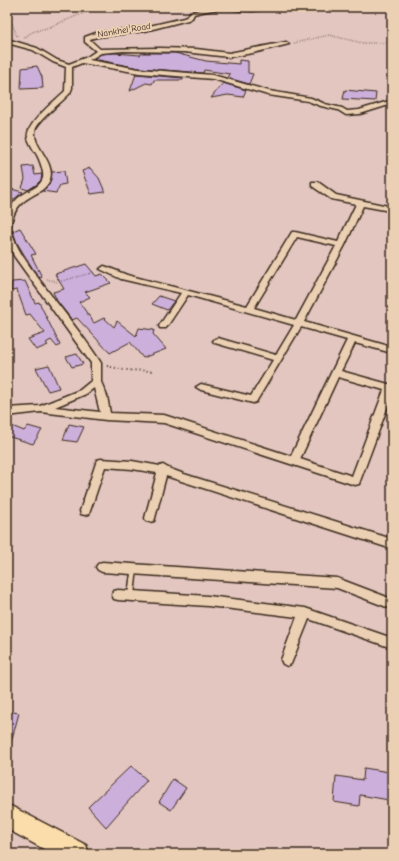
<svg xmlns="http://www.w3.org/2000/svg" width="399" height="861" viewBox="0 0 399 861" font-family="'Comic Neue',sans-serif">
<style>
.building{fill:#cdafdc;stroke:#3b2a1e}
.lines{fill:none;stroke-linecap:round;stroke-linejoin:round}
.service-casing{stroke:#3b2a1e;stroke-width:3}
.minor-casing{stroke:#3b2a1e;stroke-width:3}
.trunk-casing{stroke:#3b2a1e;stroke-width:3}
.path-far1{stroke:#3b2a1e;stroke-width:1.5;stroke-dasharray:0.5 2;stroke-linecap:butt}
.path{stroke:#3b2a1e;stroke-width:2;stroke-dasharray:1 3;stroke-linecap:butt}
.service{fill:#ebd0b3;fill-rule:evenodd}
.minor{fill:#ebd0b3;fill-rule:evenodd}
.trunk{fill:#faddab;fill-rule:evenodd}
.labels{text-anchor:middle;stroke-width:4;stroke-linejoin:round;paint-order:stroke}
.far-street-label{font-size:9px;fill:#3b2a1e;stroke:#ebd0b3}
</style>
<rect width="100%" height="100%" fill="#e2c6bf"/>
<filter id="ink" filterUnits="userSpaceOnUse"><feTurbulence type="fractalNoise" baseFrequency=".025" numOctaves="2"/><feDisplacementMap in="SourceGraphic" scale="8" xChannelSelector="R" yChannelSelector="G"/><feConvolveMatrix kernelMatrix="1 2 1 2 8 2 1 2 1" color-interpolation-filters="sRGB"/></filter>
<g filter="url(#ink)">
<g class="building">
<path d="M114 53 140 55 142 53H175L206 61 239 64V60L248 61V73L253 74 249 84 228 78 230 74 204 70 203 73 139 68 94 59 101 54Z"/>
<path d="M37 66 42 77 43 88 21 89 22 68Z"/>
<path d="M136 74 183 78V80H154L152 84 146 83 130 91Z"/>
<path d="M223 83 246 90 243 97 228 95 211 98Z"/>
<path d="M345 90 376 93 375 101 343 99Z"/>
<path d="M33 166 35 175 42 174 41 180 36 185 28 190 22 188 25 179 23 167Z"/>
<path d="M90 168 99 178 105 192 91 194 82 171Z"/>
<path d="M64 171 66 184 60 185 56 193 42 191 49 185 52 172Z"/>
<path d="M7 188 23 192 13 200 7 198Z"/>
<path d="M20 228 36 254 31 255 42 277 40 278 33 269 17 243 13 231Z"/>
<path d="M86 264 96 276 102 274 111 283 85 292 90 297 79 302 94 323 104 318 114 327 117 321 136 336 139 328 154 330 153 334 166 349 143 358 130 342 110 353 77 318 72 320 57 301 53 292 64 289 55 274Z"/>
<path d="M25 281 35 303 39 302 60 345 57 347 51 340 46 343 48 345 36 350 28 339 45 333 30 314 26 315 17 290 11 291 12 282Z"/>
<path d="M159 296 174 301 167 310 152 304Z"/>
<path d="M77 354 83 364 72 367 66 357Z"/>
<path d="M49 365 59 388 48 391 36 368Z"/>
<path d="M7 424 24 431 28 426 42 430 33 444 7 436Z"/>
<path d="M69 424 84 427 77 442 63 440Z"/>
<path d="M7 711 19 713 10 746H7Z"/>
<path d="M131 766 147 780 106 827 88 807Z"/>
<path d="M364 768 389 772V800L360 795 359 806 334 802 336 776 363 780Z"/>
<path d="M173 779 186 788 171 810 159 802Z"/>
</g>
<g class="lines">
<defs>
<path id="service" d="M132 566H136L137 568 134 595 133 597 131 598 129 597 128 595Z"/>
<g id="minor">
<path d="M212 7H268C256 14 237 9 223 9 213 10 204 11 194 14L192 18 188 20 145 31 97 37 90 39V40L100 49 160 48 196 49 229 53 286 42 289 44 253 53 229 57 184 52 123 51 101 53 89 60 139 69 213 75 269 91 311 98 325 104 342 108 347 111 359 110 392 100V104L360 114 346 115 338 110 321 106 308 101 268 95 213 79 139 73 82 63 72 67V88L70 93C61 103 42 117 36 128 29 144 56 161 50 179 45 196 20 194 13 217 12 221 10 226 11 229 15 248 30 267 41 282 61 309 83 335 101 363V382L107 396 110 413 164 415 291 456 347 340 301 327 256 402 253 403 201 390 196 387 201 384 251 396 273 360 215 343 213 341 215 339 218 338 276 355 294 325 188 295 166 328H160L159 326 181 293 121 279 100 269 104 266 107 267 127 275 247 306 292 232H295L338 242 356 204 331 199 312 186V182H318L336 195 388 206 392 203V211H390L363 206 345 245 304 322 392 347V353L355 343 341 371 392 385V395L360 481 359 484 355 485 164 423 106 420 41 412 7 416V408L40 406 80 390 91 381V363L14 256C4 231 0 207 27 192 33 189 41 185 43 178 44 172 41 164 38 157 35 151 30 145 28 138 24 125 56 100 65 91L66 67 53 62 33 50 7 43V39L37 48 57 60 69 64 87 57 96 51 85 42V37L96 33 145 27 184 18 188 16 190 12ZM297 237 336 246 296 320 254 308ZM338 377 384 390 352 476 300 459ZM94 388 100 412 55 407 86 394Z"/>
<path d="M101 459 132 461 160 466 163 465 168 468 184 474 392 539V549L166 476 155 518 154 521 150 522 146 521 145 518 157 473 132 469 105 467 90 511 89 514 85 515 81 514 80 511 97 460Z"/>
<path d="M102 562 337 578 392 599V609L337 588 102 572 98 570 96 567 98 564Z"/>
<path d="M118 590 208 596 305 608 392 638V648L309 619 291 664 287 666 283 664 281 660 297 617 208 606 118 600 114 599 112 595 114 591Z"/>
</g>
<path id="trunk" d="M7 804 86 845 89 854H53L7 829Z"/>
</defs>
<use href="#service" class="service-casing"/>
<use href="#minor" class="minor-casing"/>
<use href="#trunk" class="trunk-casing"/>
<g class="path-far1">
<path d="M153 7 181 9 183 11"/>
<path d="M7 18 12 24 17 36"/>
<path d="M24 38 32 32 50 27 98 7"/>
<path d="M294 43 329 35 362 43H392"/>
<path d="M47 279 58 282 95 272"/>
</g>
<path class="path" d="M107 366 124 370 154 371"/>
<use href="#service" class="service"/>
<use href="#minor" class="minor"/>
<use href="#trunk" class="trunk"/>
</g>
</g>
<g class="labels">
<g class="far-street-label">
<text transform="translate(124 30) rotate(-9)" y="3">Nankhel Road</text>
</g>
</g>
<rect width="399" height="861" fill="none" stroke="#ebd0b3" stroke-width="24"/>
<rect x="12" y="12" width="375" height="837" fill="none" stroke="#3b2a1e" stroke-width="1.5" filter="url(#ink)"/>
</svg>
